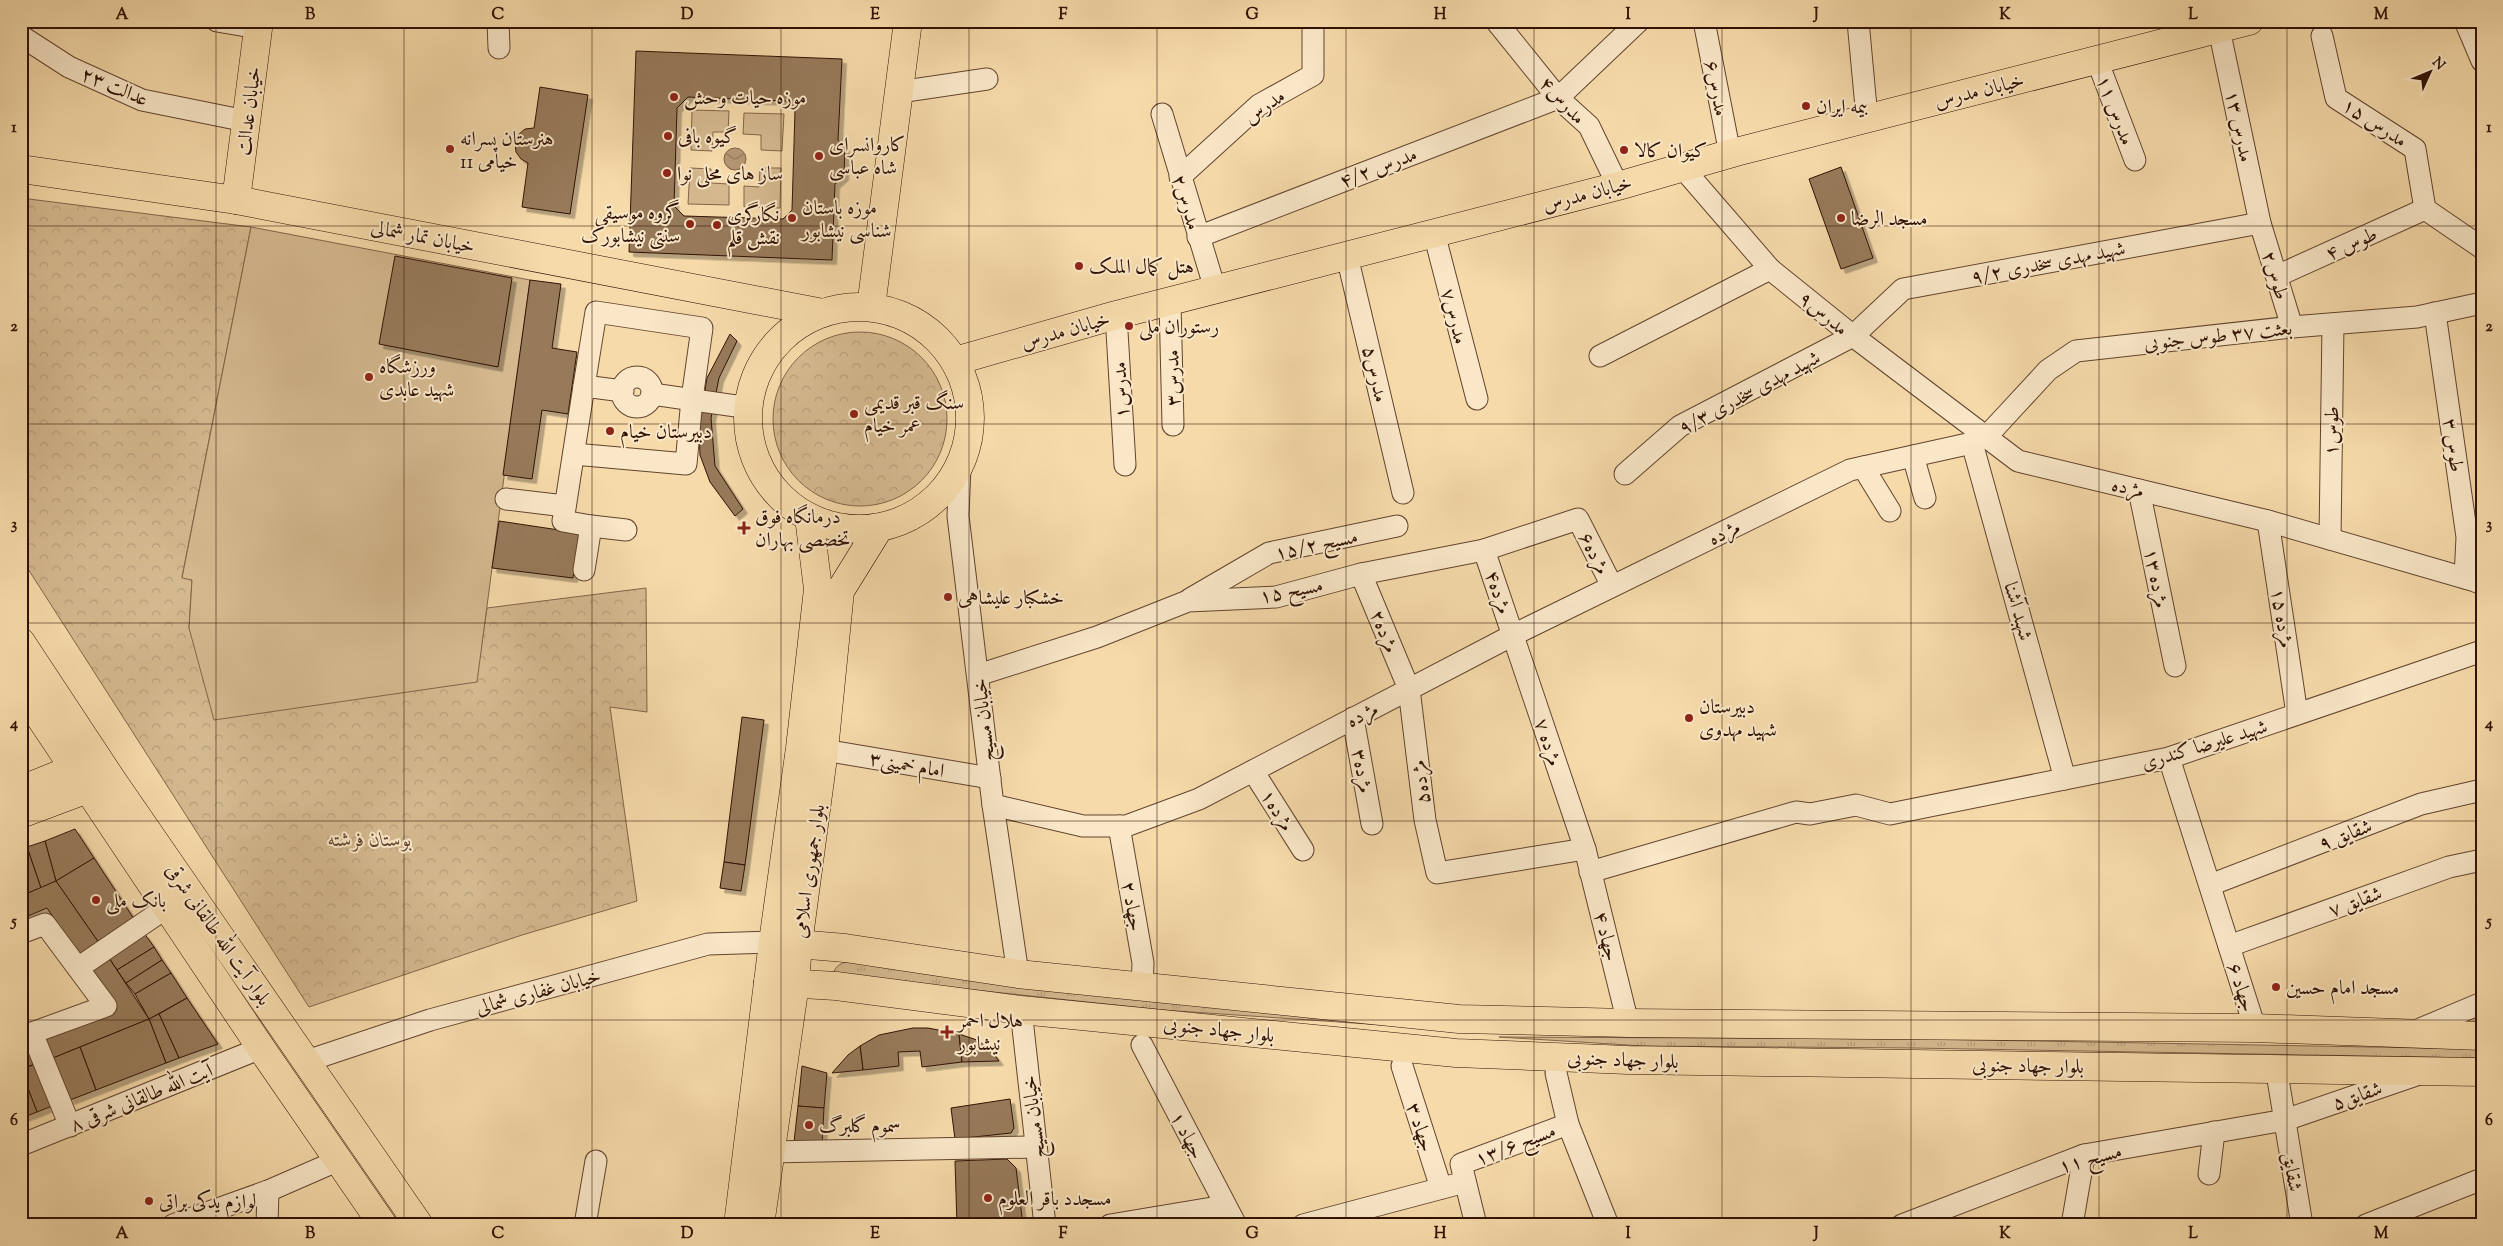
<svg xmlns="http://www.w3.org/2000/svg" width="2503" height="1246" viewBox="0 0 2503 1246" font-family="'Sorts Mill Goudy',Amiri,serif">
<style>
.grass{fill:url(#grass-tufts);stroke:#826549}
.park{fill:url(#park-crowns);stroke:#826549}
.garden{fill:#d4b88e;stroke:#826549}
.water{fill:url(#water-waves);stroke:#7f6146}
.building{fill:#977a5a;stroke:#301204;fill-rule:evenodd;filter:url(#shadow)}
.lines{fill:none;stroke-linecap:round;stroke-linejoin:round}
.minor-casing{stroke:#62442e;stroke-width:23}
.major-casing{stroke:#301204;stroke-width:29}
.minor{stroke:#f9e7c8;stroke-width:21}
.major{stroke:#f6daaa;stroke-width:28}
.grid{fill:none;stroke:#301204;stroke-width:1;stroke-opacity:0.55}
.poi-dot{fill:#8f2418;stroke:#f9e7c8;stroke-width:2}
.labels{text-anchor:middle;stroke-width:4;stroke-linejoin:round;paint-order:stroke}
.street-label{font-size:20px;fill:#301204;stroke:#f9e7c8}
.poi-label{font-size:20px;fill:#301204;stroke:#f9e7c8;text-anchor:start}
.park-label{font-size:20px;font-style:italic;fill:#61442d;stroke:#f9e7c8}
.neatline{fill:none;stroke:#301204;stroke-width:2}
.grid-label{font-size:16px;text-anchor:middle;font-weight:bold;fill:#301204}
</style>
<defs>
<pattern id="grass-tufts" width="24" height="20" patternUnits="userSpaceOnUse" patternTransform="scale(1.25)"><rect width="24" height="20" fill="#d4b88e"/><path d="M3 7l-1-3M5 7V3M7 7l1-3M15 17l-1-3M17 17v-4M19 17l1-3" fill="none" stroke="#b69d79"/></pattern>
<pattern id="park-crowns" width="20" height="18" patternUnits="userSpaceOnUse" patternTransform="scale(1.25)"><rect width="20" height="18" fill="#d4b88e"/><path d="M2 6a3 3 0 1 1 6 0M12 15a3 3 0 1 1 6 0" fill="none" stroke="#b69d79"/></pattern>
<pattern id="water-waves" width="16" height="10" patternUnits="userSpaceOnUse" patternTransform="scale(1.25)"><rect width="16" height="10" fill="#b39672"/><path d="M0 5q4-4 8 0t8 0" fill="none" stroke="#92795b"/></pattern>
<filter id="shadow"><feDropShadow dx="4.5" dy="4.5" stdDeviation="0" flood-color="#0004"/></filter>
</defs>
<rect width="100%" height="100%" fill="#f6daaa"/>
<filter id="stains"><feTurbulence type="fractalNoise" baseFrequency=".004" numOctaves="4"/><feColorMatrix values="0 0 0 0 .2 0 0 0 0 .09 0 0 0 0 .02 0 0 0 .5 -.17"/></filter>
<radialGradient id="worn" r=".72"><stop offset=".6" stop-color="#630" stop-opacity="0"/><stop offset="1" stop-color="#630" stop-opacity=".3"/></radialGradient>
<g class="grass">
<path d="M852 960 1441 1029 1163 1010 833 975C835 964 843 963 852 960Z"/>
<path d="M1499 1037 1922 1039 2482 1049V1058L1913 1048 1644 1046Z"/>
</g>
<g class="park">
<path d="M21 198 251 227 182 577 192 579 189 628 476 682 487 608 646 588 647 712 610 707 637 901 522 935 309 1007 21 558Z"/>
<circle cx="860" cy="419" r="87"/>
</g>
<g class="garden">
<path d="M692 110 729 111 728 132H713L712 151 691 150Z"/>
<path d="M744 113 784 114 782 151 761 150V135L743 134Z"/>
<path d="M690 168 711 169V183L729 184V205L688 204Z"/>
<path d="M760 168H781L780 208 744 207V186L759 187Z"/>
<path d="M251 227 530 280 477 682 214 720 189 628 192 580 182 578Z"/>
</g>
<circle class="water" cx="735" cy="159" r="11"/>
<g class="building">
<path d="M636 51 842 59 838 140 845 147 844 176 835 184 832 260 629 252ZM688 97 786 101 795 110 792 210 783 219 684 216 674 206 677 108Z"/>
<path d="M540 87 588 95 570 214 522 207 528 163 521 159 516 152 515 143 518 135 525 129 534 128Z"/>
<path d="M1841 167 1873 258 1841 269 1809 179Z"/>
<path d="M395 256 512 278 498 367 379 344Z"/>
<path d="M530 280 561 284 552 348 577 352 568 414 542 410 532 479 503 475Z"/>
<path d="M730 334 737 341 719 378 711 418 715 466 743 509 735 516 710 482 700 455 699 426 707 378Z"/>
<path d="M499 521 579 533 573 578 492 568Z"/>
<path d="M742 717 764 720 745 865 724 862Z"/>
<path d="M75 829 94 858 56 881 45 841Z"/>
<path d="M45 841 56 881 41 888 27 847Z"/>
<path d="M27 847 41 888 21 896V849Z"/>
<path d="M94 858 134 919 99 943 56 881Z"/>
<path d="M724 862 745 865 741 891 720 888Z"/>
<path d="M56 881 99 943 81 958 47 908 21 919V896Z"/>
<path d="M144 933 154 947 117 970 109 958Z"/>
<path d="M154 947 162 960 126 983 117 970Z"/>
<path d="M109 958 149 1019 53 1058 43 1037 117 1009 91 972Z"/>
<path d="M162 960 171 973 135 994 126 983Z"/>
<path d="M171 973 187 998 149 1019 135 994Z"/>
<path d="M187 998 218 1044 179 1058 159 1014Z"/>
<path d="M159 1014 179 1058 166 1063 149 1019Z"/>
<path d="M149 1019 166 1063 96 1090 80 1047Z"/>
<path d="M913 1028H928L959 1034 962 1062 922 1067 920 1051 898 1052 899 1066 863 1070 860 1046 879 1035Z"/>
<path d="M959 1034 977 1040 990 1049 999 1061 962 1062Z"/>
<path d="M28 1044 35 1064 21 1069V1047Z"/>
<path d="M860 1046 863 1070 832 1073 848 1055Z"/>
<path d="M80 1047 96 1090 70 1100 53 1058Z"/>
<path d="M35 1064 52 1106 37 1112 21 1070Z"/>
<path d="M802 1066 827 1073 824 1108 798 1106Z"/>
<path d="M21 1070 37 1112 24 1117 21 1111Z"/>
<path d="M1010 1099 1014 1128 1011 1133 955 1139 951 1108Z"/>
<path d="M798 1106 824 1108 822 1145 794 1142Z"/>
<path d="M1007 1159 1016 1168 1023 1225H957L955 1161Z"/>
</g>
<g class="lines">
<defs>
<g id="minor">
<path d="M217 21 258 28"/>
<path d="M498 21 499 48"/>
<path d="M1496 21 1558 98 1589 126 1618 186"/>
<path d="M1704 21 1730 154"/>
<path d="M1858 21 1867 118"/>
<path d="M2465 21 2482 61"/>
<path d="M2219 29 2260 223 2292 327"/>
<path d="M21 36 69 67 142 100 246 121"/>
<path d="M2322 36 2336 98 2415 149 2425 209 2482 248"/>
<path d="M2097 60 2135 160"/>
<path d="M899 92 987 79"/>
<path d="M1162 114 1215 289"/>
<path d="M1681 166 1770 269 1853 336 2018 461 2268 521 2475 581 2482 584"/>
<path d="M1180 177 1259 105 1313 75V21"/>
<path d="M1434 233 1477 399"/>
<path d="M1198 237 1558 98 1639 21"/>
<path d="M1347 256 1403 493"/>
<path d="M2277 276 2425 209"/>
<path d="M1170 302 1173 425"/>
<path d="M2435 313 2467 537 2465 578"/>
<path d="M1116 315 1125 465"/>
<path d="M1600 356 1770 269"/>
<circle cx="637" cy="392" r="15"/>
<path d="M652 394 750 408"/>
<path d="M1972 443 2065 779"/>
<path d="M574 454 686 464 692 399 702 328 596 312 584 386"/>
<path d="M1913 456 1925 498"/>
<path d="M960 466 958 516 993 805 1018 974"/>
<path d="M1863 467 1890 511"/>
<path d="M1625 474 1680 426 1853 336 1903 289 2260 223"/>
<path d="M2139 490 2175 666"/>
<path d="M506 499 565 506"/>
<path d="M2268 521 2297 714"/>
<path d="M591 526 626 530"/>
<path d="M2330 539 2333 324"/>
<path d="M1484 550 1585 849 1628 1023"/>
<path d="M584 570 591 526 563 521 584 386 623 391"/>
<path d="M1361 574 1409 689 1425 820 1437 873 1585 849"/>
<path d="M1190 599 1269 553 1397 526"/>
<path d="M978 675 1097 637 1188 601 1276 597 1361 574 1484 550 1578 519 1612 586"/>
<path d="M1353 718 1372 824"/>
<path d="M824 750 990 778"/>
<path d="M2169 758 2255 1028"/>
<path d="M1253 771 1303 850"/>
<path d="M993 805 1083 826H1126L1199 799 1513 635 1850 470 1972 443 1987 436 2048 370 2076 351 2292 327 2417 317 2482 303"/>
<path d="M1119 826 1143 963 1142 987"/>
<path d="M1590 872 1796 812 1810 814 1856 805 1890 814 2169 758 2482 651"/>
<path d="M2210 885 2421 804 2482 790"/>
<path d="M21 933 45 924 106 1006 21 1037"/>
<path d="M2229 946 2449 867 2482 860"/>
<path d="M78 968 166 908"/>
<path d="M1021 1010 1045 1225"/>
<path d="M2413 1032 2482 1003"/>
<path d="M32 1033 70 1126"/>
<path d="M1142 1045 1236 1225"/>
<path d="M307 1061 430 1020 708 944 773 942"/>
<path d="M1402 1066 1441 1188"/>
<path d="M2276 1067 2302 1225"/>
<path d="M1556 1073 1568 1124"/>
<path d="M21 1145 261 1048"/>
<path d="M769 1152 1036 1147"/>
<path d="M2209 1174 2214 1132"/>
<path d="M173 1225 268 1191 339 1160"/>
<path d="M267 1225 268 1191"/>
<path d="M585 1225 596 1161"/>
<path d="M1110 1225 1224 1206"/>
<path d="M1303 1225 1465 1182"/>
<path d="M1476 1225 1461 1164 1568 1124 1608 1225"/>
<path d="M1902 1225 2084 1155 2285 1120 2416 1075"/>
<path d="M2072 1225 2084 1155"/>
<path d="M2366 1225 2482 1179"/>
</g>
<g id="major">
<path d="M21 169 236 200 823 313"/>
<path d="M236 200 259 21"/>
<path d="M871 307 908 21"/>
<circle cx="859" cy="418" r="111"/>
<path d="M955 361 1116 315 1618 186 1736 152 2249 21"/>
<path d="M21 642 112 780 419 1225"/>
<path d="M21 689 261 1048 383 1225"/>
<path d="M21 790 90 762"/>
<path d="M21 814 104 783"/>
<path d="M773 942 845 948 1018 974 1459 1019 1628 1023 2255 1028 2482 1036"/>
<path d="M768 982 836 986 1021 1010 1456 1053 1628 1060 2482 1072"/>
<path d="M738 1225 773 942 800 748 818 589 809 517"/>
<path d="M760 1225 795 984 798 944 824 750 840 591 879 528"/>
</g>
</defs>
<use href="#minor" class="minor-casing"/>
<use href="#major" class="major-casing"/>
<use href="#minor" class="minor"/>
<use href="#major" class="major"/>
</g>
<path class="grid" d="M216 21V1225M404 21V1225M592 21V1225M781 21V1225M969 21V1225M1157 21V1225M1346 21V1225M1534 21V1225M1722 21V1225M1911 21V1225M2099 21V1225M2287 21V1225M21 226H2482M21 424H2482M21 623H2482M21 821H2482M21 1020H2482"/>
<g class="poi-dot">
<circle cx="674" cy="97" r="5"/>
<circle cx="1806" cy="106" r="5"/>
<circle cx="668" cy="136" r="5"/>
<circle cx="450" cy="149" r="5"/>
<circle cx="1624" cy="150" r="5"/>
<circle cx="819" cy="156" r="5"/>
<circle cx="667" cy="173" r="5"/>
<circle cx="792" cy="218" r="5"/>
<circle cx="1841" cy="218" r="5"/>
<circle cx="690" cy="224" r="5"/>
<circle cx="717" cy="225" r="5"/>
<circle cx="1079" cy="266" r="5"/>
<circle cx="1129" cy="326" r="5"/>
<circle cx="369" cy="377" r="5"/>
<circle cx="854" cy="414" r="5"/>
<circle cx="610" cy="431" r="5"/>
<path d="M741.5 520.5h5v5h5v5h-5v5h-5v-5h-5v-5h5z"/>
<circle cx="948" cy="597" r="5"/>
<circle cx="1689" cy="718" r="5"/>
<circle cx="96" cy="900" r="5"/>
<circle cx="2276" cy="987" r="5"/>
<path d="M944.5 1024.5h5v5h5v5h-5v5h-5v-5h-5v-5h5z"/>
<circle cx="809" cy="1125" r="5"/>
<circle cx="988" cy="1198" r="5"/>
<circle cx="149" cy="1201" r="5"/>
</g>
<g class="labels">
<g class="street-label">
<text transform="translate(115 86) rotate(23)" y="7">عدالت ۲۳</text>
<text transform="translate(1717 88) rotate(79)" y="7">مدرس۶</text>
<text transform="translate(1979 90) rotate(-14)" y="7">خیابان مدرس</text>
<text transform="translate(1563 100) rotate(47)" y="7">مدرس۴</text>
<text transform="translate(1264 106) rotate(-35)" y="7">مدرس</text>
<text transform="translate(2116 110) rotate(69)" y="7">مدرس ۱۱</text>
<text transform="translate(248 111) rotate(-83)" y="7">خیابان عدالت</text>
<text transform="translate(2375 122) rotate(33)" y="7">مدرس ۱۵</text>
<text transform="translate(2240 126) rotate(78)" y="7">مدرس ۱۳</text>
<text transform="translate(1378 167) rotate(-21)" y="7">مدرس ۴/۲</text>
<text transform="translate(1587 193) rotate(-15)" y="7">خیابان مدرس</text>
<text transform="translate(1187 202) rotate(73)" y="7">مدرس۲</text>
<text transform="translate(423 236) rotate(11)" y="7">خیابان تمار شمالی</text>
<text transform="translate(2351 243) rotate(-24)" y="7">طوس ۴</text>
<text transform="translate(2048 262) rotate(-11)" y="7">شهید مهدی سخدری ۹/۲</text>
<text transform="translate(2276 275) rotate(73)" y="7">طوس۲</text>
<text transform="translate(1824 313) rotate(39)" y="7">مدرس۹</text>
<text transform="translate(1455 316) rotate(76)" y="7">مدرس۷</text>
<text transform="translate(1065 330) rotate(-16)" y="7">خیابان مدرس</text>
<text transform="translate(2218 335) rotate(-6)" y="7">بعثت ۳۷ طوس جنوبی</text>
<text transform="translate(1376 374) rotate(77)" y="7">مدرس۵</text>
<text transform="translate(1172 378) rotate(-91)" y="7">مدرس۳</text>
<text transform="translate(1120 390) rotate(-93)" y="7">مدرس۱</text>
<text transform="translate(1749 392) rotate(-28)" y="7">شهید مهدی سخدری ۹/۳</text>
<text transform="translate(2331 431) rotate(-89)" y="7">طوس۱</text>
<text transform="translate(2454 445) rotate(82)" y="7">طوس ۳</text>
<text transform="translate(2128 487) rotate(13)" y="7">مژده</text>
<text transform="translate(1724 532) rotate(-26)" y="7">مژده</text>
<text transform="translate(1316 544) rotate(-12)" y="7">مسیح ۱۵/۲</text>
<text transform="translate(1595 553) rotate(63)" y="7">مژده۶</text>
<text transform="translate(2157 578) rotate(79)" y="7">مژده ۱۳</text>
<text transform="translate(1291 590) rotate(-11)" y="7">مسیح ۱۵</text>
<text transform="translate(1499 592) rotate(71)" y="7">مژده۴</text>
<text transform="translate(2019 611) rotate(74)" y="7">شهبد آشنا</text>
<text transform="translate(2283 618) rotate(81)" y="7">مژده ۱۵</text>
<text transform="translate(1385 631) rotate(68)" y="7">مژده۲</text>
<text transform="translate(1362 714) rotate(-27)" y="7">مژده</text>
<text transform="translate(983 720) rotate(-96)" y="7">خیابان مسیح</text>
<text transform="translate(1549 742) rotate(72)" y="7">مژده ۷</text>
<text transform="translate(2204 744) rotate(-17)" y="7">شهید علیرضا کندری</text>
<text transform="translate(907 764) rotate(10)" y="7">امام خمینی۳</text>
<text transform="translate(1363 771) rotate(80)" y="7">مژده۳</text>
<text transform="translate(1420 782) rotate(-97)" y="7">مژده۵</text>
<text transform="translate(1278 810) rotate(58)" y="7">مژده۱</text>
<text transform="translate(2345 834) rotate(-21)" y="7">شقایق ۹</text>
<text transform="translate(808 871) rotate(-82)" y="7">بلوار جمهوری اسلامی</text>
<text transform="translate(2355 901) rotate(-20)" y="7">شقایق ۷</text>
<text transform="translate(1133 906) rotate(80)" y="7">جهاد ۲</text>
<text transform="translate(219 934) rotate(55)" y="7">بلوار آیت الله طالقانی شرقی</text>
<text transform="translate(1607 936) rotate(76)" y="7">جهاد ۴</text>
<text transform="translate(2242 987) rotate(72)" y="7">جهاد ۶</text>
<text transform="translate(538 991) rotate(-15)" y="7">خیابان غفاری شمالی</text>
<text transform="translate(1219 1029) rotate(6)" y="7">بلوار جهاد جنوبی</text>
<text transform="translate(1623 1059) rotate(2)" y="7">بلوار جهاد جنوبی</text>
<text transform="translate(2028 1065) rotate(1)" y="7">بلوار جهاد جنوبی</text>
<text transform="translate(2357 1095) rotate(-19)" y="7">شقایق۵</text>
<text transform="translate(141 1097) rotate(-22)" y="7">آیت الله طالقانی شرقی ۸</text>
<text transform="translate(1033 1117) rotate(-97)" y="7">خیابان مسیح</text>
<text transform="translate(1421 1127) rotate(72)" y="7">جهاد ۳</text>
<text transform="translate(1188 1135) rotate(63)" y="7">جهاد ۱</text>
<text transform="translate(1515 1144) rotate(-21)" y="7">مسیح ۱۳/۶</text>
<text transform="translate(2090 1158) rotate(-15)" y="7">مسیح ۱۱</text>
<text transform="translate(2293 1172) rotate(81)" y="7">شقایق</text>
</g>
<g class="poi-label">
<text x="684" y="104">موزه حیات وحش</text>
<text x="1816" y="113">بیمه ایران</text>
<text x="678" y="143">گیوه بافی</text>
<text x="460" y="145">هنرستان پسرانه<tspan x="460" dy="23">خیامی 11</tspan></text>
<text x="829" y="151">کاروانسرای<tspan x="829" dy="23">شاه عباسی</tspan></text>
<text x="1634" y="157">کیوان کالا</text>
<text x="677" y="180">ساز های محلی نوا</text>
<text x="802" y="214">موزه باستان<tspan x="802" dy="23">شناسی نیشابور</tspan></text>
<text x="680" y="219" text-anchor="end">گروه موسیقی<tspan x="680" dy="23">سنتی نیشابورک</tspan></text>
<text x="727" y="221">نگارگری<tspan x="727" dy="23">نقش قلم</tspan></text>
<text x="1851" y="225">مسجد الرضا</text>
<text x="1089" y="273">هتل کمال الملک</text>
<text x="1139" y="333">رستوران ملی</text>
<text x="379" y="373">ورزشگاه<tspan x="379" dy="23">شهید عابدی</tspan></text>
<text x="864" y="409">سنگ قبر قدیمی<tspan x="864" dy="23">عمر خیام</tspan></text>
<text x="620" y="438">دبیرستان خیام</text>
<text x="755" y="523">درمانگاه فوق<tspan x="755" dy="23">تخصصی بهاران</tspan></text>
<text x="958" y="604">خشکبار علیشاهی</text>
<text x="1699" y="713">دبیرستان<tspan x="1699" dy="23">شهید مهدوی</tspan></text>
<text x="106" y="907">بانک ملی</text>
<text x="2286" y="994">مسجد امام حسین</text>
<text x="958" y="1027">هلال احمر<tspan x="958" dy="23">نیشابور</tspan></text>
<text x="819" y="1132">سموم گلبرگ</text>
<text x="998" y="1205">مسجدد باقر العلوم</text>
<text x="159" y="1208">لوازم یدکی براتی</text>
</g>
<g class="park-label">
<text x="370" y="846">بوستان فرشته</text>
</g>
</g>
<rect width="2503" height="1246" fill="none" stroke="#f6daaa" stroke-width="55"/>
<g transform="translate(2430 72) rotate(46)" stroke="#f9e7c8" stroke-width="4" paint-order="stroke">
<path d="M0-4L9 19L0 12L-9 19Z" fill="#301204"/>
<text y="-8" font-size="14" font-weight="bold" text-anchor="middle" fill="#301204">N</text>
</g>
<rect x="28" y="28" width="2448" height="1190" class="neatline"/>
<g class="grid-label">
<text x="122" y="19">A</text>
<text x="310" y="19">B</text>
<text x="498" y="19">C</text>
<text x="687" y="19">D</text>
<text x="875" y="19">E</text>
<text x="1063" y="19">F</text>
<text x="1252" y="19">G</text>
<text x="1440" y="19">H</text>
<text x="1628" y="19">I</text>
<text x="1816" y="19">J</text>
<text x="2005" y="19">K</text>
<text x="2193" y="19">L</text>
<text x="2381" y="19">M</text>
<text x="14" y="132">1</text>
<text x="2489" y="132">1</text>
<text x="14" y="331">2</text>
<text x="2489" y="331">2</text>
<text x="14" y="529">3</text>
<text x="2489" y="529">3</text>
<text x="14" y="728">4</text>
<text x="2489" y="728">4</text>
<text x="14" y="926">5</text>
<text x="2489" y="926">5</text>
<text x="14" y="1125">6</text>
<text x="2489" y="1125">6</text>
<text x="122" y="1238">A</text>
<text x="310" y="1238">B</text>
<text x="498" y="1238">C</text>
<text x="687" y="1238">D</text>
<text x="875" y="1238">E</text>
<text x="1063" y="1238">F</text>
<text x="1252" y="1238">G</text>
<text x="1440" y="1238">H</text>
<text x="1628" y="1238">I</text>
<text x="1816" y="1238">J</text>
<text x="2005" y="1238">K</text>
<text x="2193" y="1238">L</text>
<text x="2381" y="1238">M</text>
</g>
<rect width="100%" height="100%" filter="url(#stains)"/>
<rect width="100%" height="100%" fill="url(#worn)"/>
</svg>
